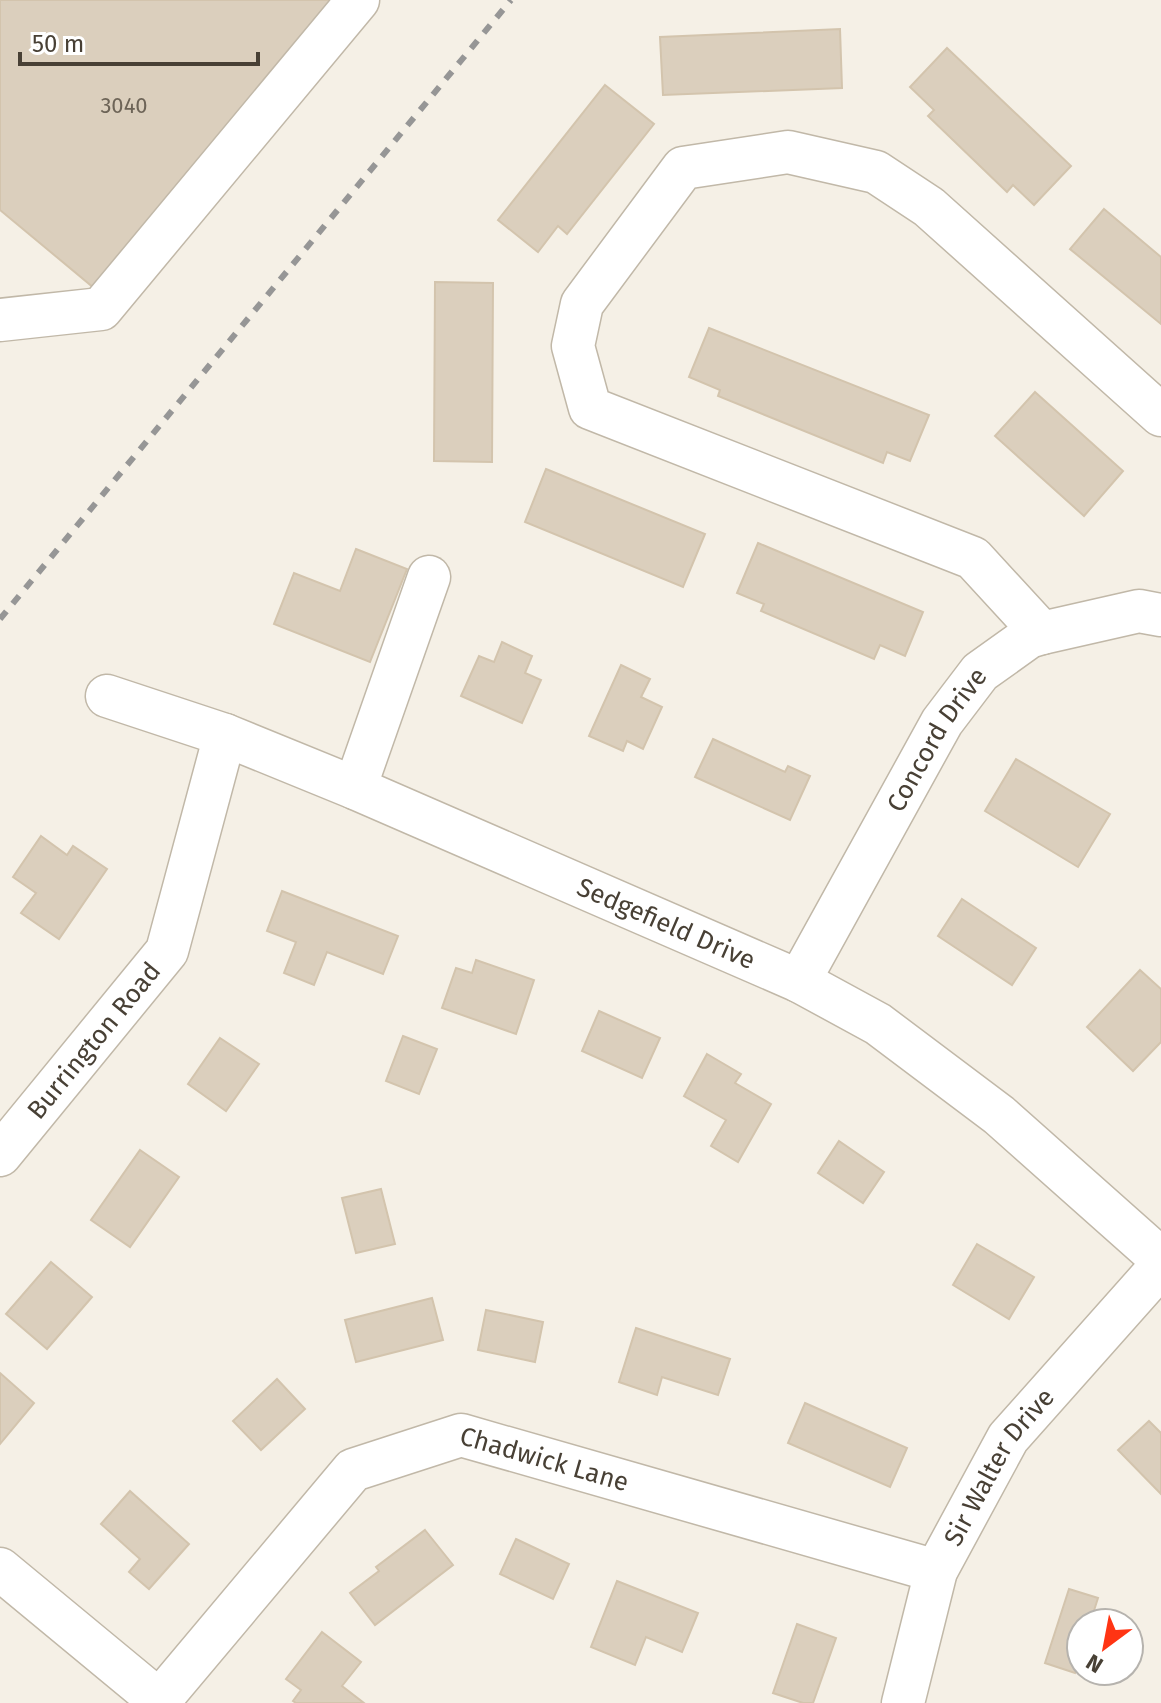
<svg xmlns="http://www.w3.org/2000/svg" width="1161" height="1703" viewBox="0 0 1161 1703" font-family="'Fira Sans',sans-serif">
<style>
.building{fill:#dbcfbd;stroke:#d3c4ad;stroke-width:2}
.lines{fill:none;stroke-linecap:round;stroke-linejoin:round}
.minor-casing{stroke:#c1b8a8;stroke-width:45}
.minor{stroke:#fff;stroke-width:42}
.rail{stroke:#969696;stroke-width:6;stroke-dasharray:10 10;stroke-linecap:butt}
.labels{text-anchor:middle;stroke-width:6;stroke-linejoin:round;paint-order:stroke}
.number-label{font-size:22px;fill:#6d6457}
.street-label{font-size:26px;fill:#484035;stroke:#fff}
</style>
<rect width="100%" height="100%" fill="#f5f0e6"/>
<g class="building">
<path d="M0 0H337L94 288 0 210Z"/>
<path d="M840 29 842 88 663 95 660 37Z"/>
<path d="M947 48 1071 166 1034 205 1013 185 1007 192 928 116 934 110 910 87Z"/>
<path d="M605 85 654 124 567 234 558 226 538 252 498 220Z"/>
<path d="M1104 209 1161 257V324L1070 249Z"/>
<path d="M435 282 493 283 492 462 434 461Z"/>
<path d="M709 328 929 415 910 461 887 452 883 463 718 396 720 390 689 377Z"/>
<path d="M1035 392 1123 471 1084 516 995 436Z"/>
<path d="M546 469 705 534 683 587 525 522Z"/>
<path d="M758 543 923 612 905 656 880 645 874 659 761 611 764 604 737 593Z"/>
<path d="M356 549 407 569 370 662 274 624 294 573 340 591Z"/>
<path d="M502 642 532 656 525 673 541 680 522 723 461 696 479 656 494 662Z"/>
<path d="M621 665 650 679 641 697 662 707 643 749 627 741 623 751 589 736Z"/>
<path d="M713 739 785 772 788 766 810 776 790 820 695 777Z"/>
<path d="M1016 759 1110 814 1078 867 985 811Z"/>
<path d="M41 836 67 855 73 846 107 869 59 939 21 913 36 893 13 877Z"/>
<path d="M282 891 398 936 383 974 327 952 314 985 284 973 296 942 267 931Z"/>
<path d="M962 899 1036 948 1012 985 938 936Z"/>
<path d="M476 960 534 980 516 1034 442 1008 456 968 472 973Z"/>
<path d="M1140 970 1161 989V1042L1133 1071 1087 1027Z"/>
<path d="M599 1011 660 1038 642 1078 582 1051Z"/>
<path d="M403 1036 437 1049 419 1094 386 1081Z"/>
<path d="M220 1038 259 1064 226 1111 188 1084Z"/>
<path d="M707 1054 741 1074 735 1083 771 1104 738 1162 711 1146 726 1120 684 1096Z"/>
<path d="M839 1141 884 1172 863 1203 818 1173Z"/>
<path d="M140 1150 179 1177 130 1247 91 1220Z"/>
<path d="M381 1189 395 1244 356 1253 342 1198Z"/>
<path d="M977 1244 1034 1277 1009 1319 953 1285Z"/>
<path d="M51 1262 92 1297 47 1349 6 1314Z"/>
<path d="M432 1298 443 1340 356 1362 345 1320Z"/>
<path d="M486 1310 543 1322 535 1362 478 1350Z"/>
<path d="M636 1328 730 1359 718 1395 662 1377 657 1395 619 1382Z"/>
<path d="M0 1373 34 1403 0 1444Z"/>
<path d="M277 1379 305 1409 261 1450 233 1421Z"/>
<path d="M805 1403 907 1448 890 1487 788 1443Z"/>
<path d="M1149 1421 1161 1433V1494L1118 1450Z"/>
<path d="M130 1491 189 1544 149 1589 129 1572 140 1559 101 1524Z"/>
<path d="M425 1530 453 1565 375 1625 350 1593 379 1571 376 1567Z"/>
<path d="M516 1539 569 1564 553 1599 500 1574Z"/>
<path d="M617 1581 698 1613 682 1652 646 1637 635 1665 591 1647Z"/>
<path d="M1069 1589 1098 1598 1090 1623H1081V1654L1075 1673 1045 1663Z"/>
<path d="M797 1624 836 1638 813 1703H803L773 1693Z"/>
<path d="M322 1632 361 1662 342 1686 364 1703H296L293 1701 301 1690 286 1679Z"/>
</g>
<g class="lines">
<defs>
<g id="minor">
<path d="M0 320 101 309 358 0"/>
<path d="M1042 633 973 558 590 408 573 346 582 304 683 168 788 152 876 172 929 207 1161 415"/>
<path id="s1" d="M107 696 225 735 355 788 799 981 878 1024 999 1115 1161 1259"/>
<path d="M355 788 429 577"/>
<path id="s2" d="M799 981 942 722 980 672 1029 637 1042 633 1139 611 1161 615"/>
<path id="s3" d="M0 1155 167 951 225 735"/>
<path d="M0 1569 162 1703"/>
<path id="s4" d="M159 1701 353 1470 461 1435 936 1571"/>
<path id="s5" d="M903 1703 936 1571 1008 1438 1161 1266"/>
</g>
</defs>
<use href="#minor" class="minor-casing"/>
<use href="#minor" class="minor"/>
<path class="rail" d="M0 619 511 0"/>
</g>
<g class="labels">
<g class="number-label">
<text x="124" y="113">3040</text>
</g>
<g class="street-label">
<text dy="9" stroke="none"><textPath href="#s2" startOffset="278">Concord Drive</textPath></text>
<text dy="9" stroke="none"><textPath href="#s1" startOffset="604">Sedgefield Drive</textPath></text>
<text dy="9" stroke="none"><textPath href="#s3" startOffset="148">Burrington Road</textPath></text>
<text dy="9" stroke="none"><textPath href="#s4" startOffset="502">Chadwick Lane</textPath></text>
<text dy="9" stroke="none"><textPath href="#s5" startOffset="258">Sir Walter Drive</textPath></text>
</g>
</g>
<g transform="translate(1105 1647) rotate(212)"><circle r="38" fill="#ffffff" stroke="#b6b3ae" stroke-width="2"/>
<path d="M0-6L14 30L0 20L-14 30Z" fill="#ff3413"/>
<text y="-12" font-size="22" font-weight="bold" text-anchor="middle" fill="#484035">N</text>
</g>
<path d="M20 52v12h238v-12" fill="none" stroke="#484035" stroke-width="4"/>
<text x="32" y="52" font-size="24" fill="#484035" stroke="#ffffff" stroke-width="6" paint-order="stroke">50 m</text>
</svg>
